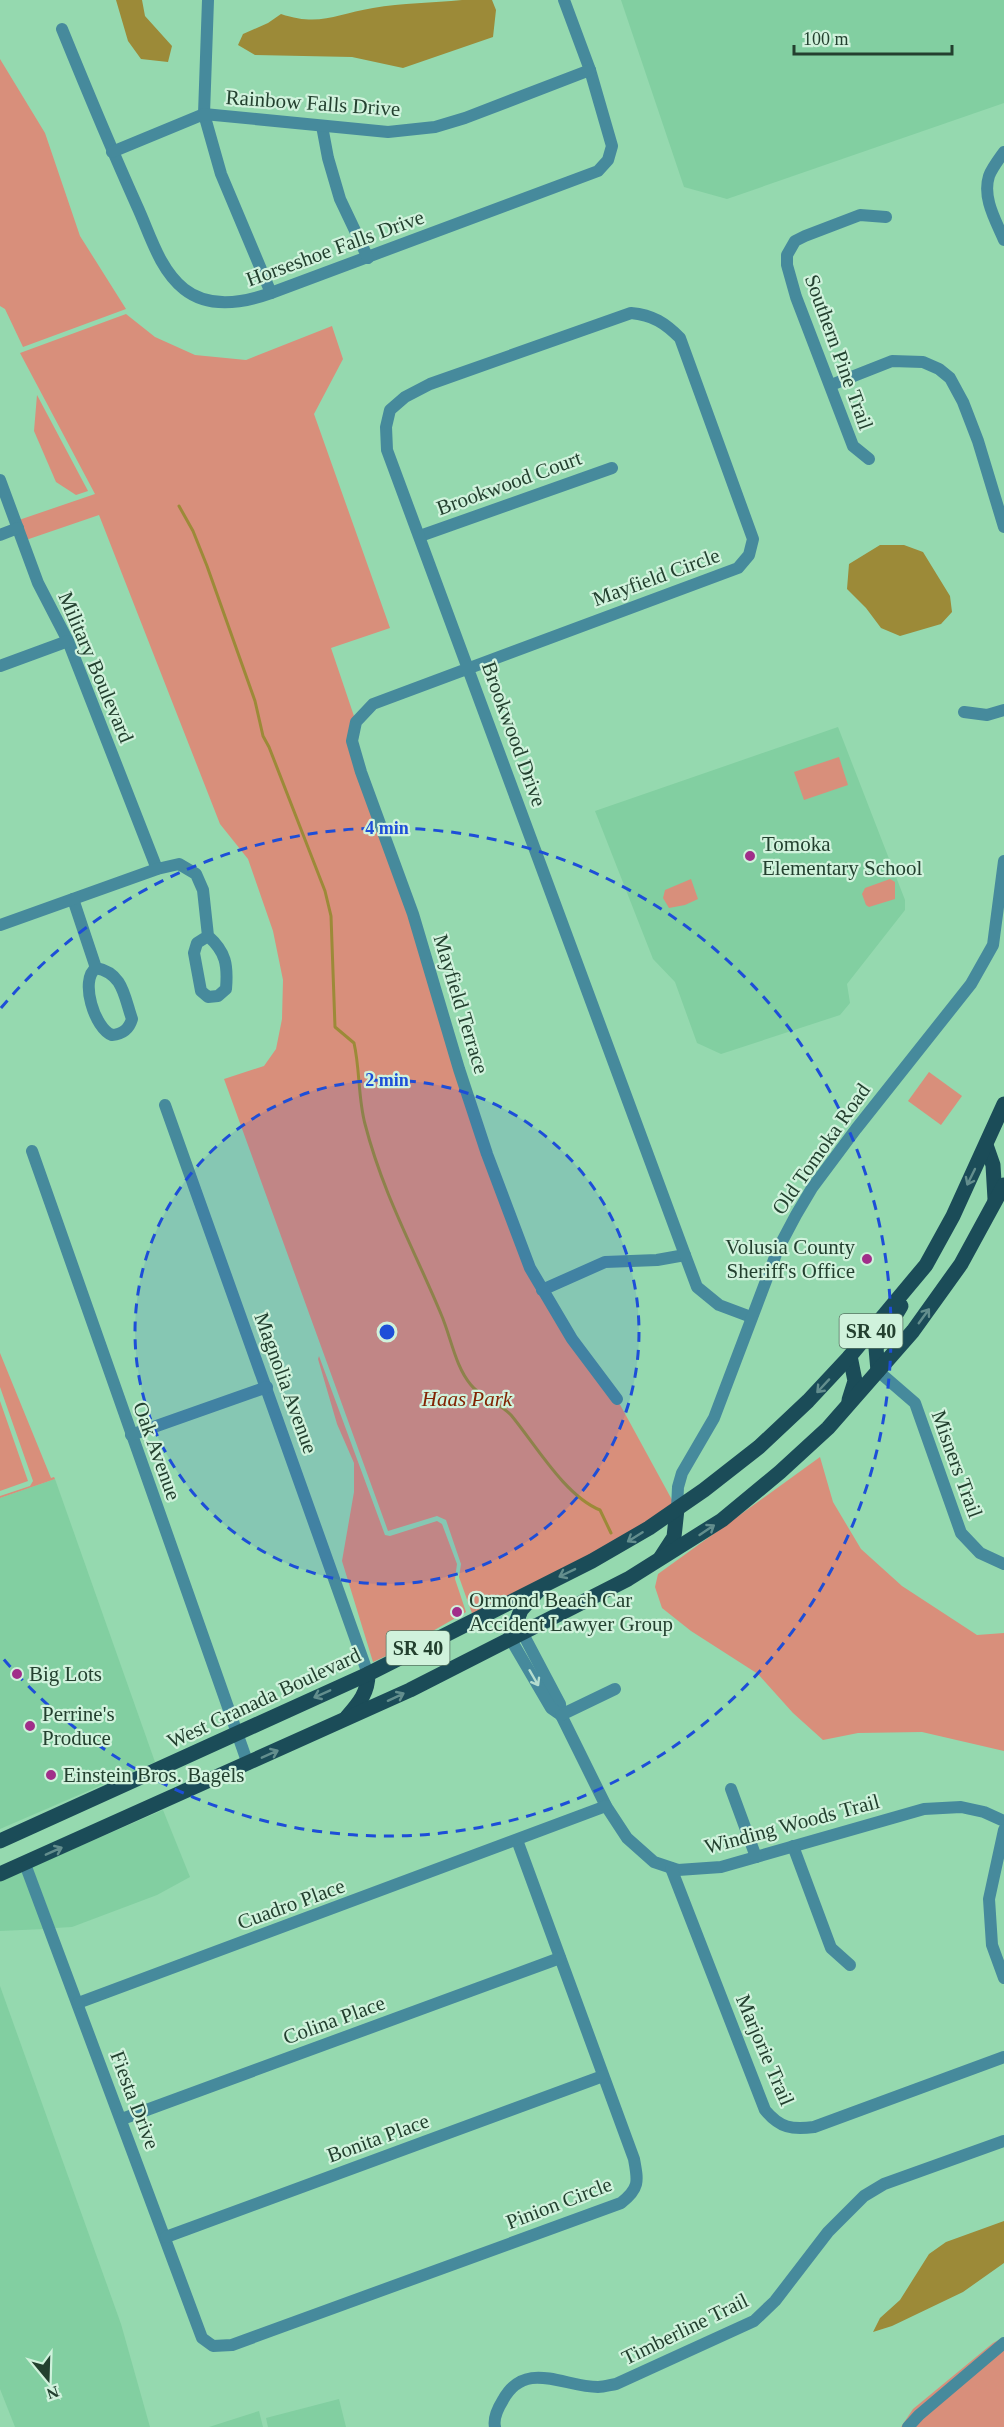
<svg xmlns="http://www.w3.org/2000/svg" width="1004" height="2427" viewBox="0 0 1004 2427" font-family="Georgia,serif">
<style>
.built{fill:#82cfa1}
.green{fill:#d88f7b}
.water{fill:#9c8a38}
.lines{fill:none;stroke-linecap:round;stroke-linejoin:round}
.stream{stroke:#9c8a38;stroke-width:3}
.minor{stroke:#468a9c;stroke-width:12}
.primary{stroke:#1b4c58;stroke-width:15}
.oneway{stroke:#638e8d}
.oneway2{stroke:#b4ddcf}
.ring{fill:none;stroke:#1d4ed8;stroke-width:3;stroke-dasharray:10 8}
.poi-dot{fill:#a12e8a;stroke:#d0f2dc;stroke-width:2}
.labels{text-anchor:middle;stroke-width:4.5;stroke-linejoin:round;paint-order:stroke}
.shield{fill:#d0f2dc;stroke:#577563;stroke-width:1.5}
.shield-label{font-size:20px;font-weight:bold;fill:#23402f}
.street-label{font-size:21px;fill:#23402f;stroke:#d0f2dc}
.poi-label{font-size:21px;fill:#23402f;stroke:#d0f2dc;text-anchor:start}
.park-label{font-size:21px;font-style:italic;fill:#812302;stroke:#d0f2dc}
.centre{fill:#1d4ed8;stroke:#d0f2dc;stroke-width:3}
.ring-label{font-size:18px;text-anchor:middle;font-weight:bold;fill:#1d4ed8;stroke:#d0f2dc;stroke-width:4.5;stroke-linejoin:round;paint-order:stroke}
</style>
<rect width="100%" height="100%" fill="#95d9af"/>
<g class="built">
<path d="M621 0H1004V103L727 199 684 187Z"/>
<path d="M838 727 905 900V910L847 984 850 1003 840 1015 721 1054 697 1043 675 982 653 959 595 811Z"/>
<path d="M55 1479 155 1762 0 1829V1498Z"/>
<path d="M163 1810 190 1877 157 1895 72 1927 55 1928 32 1867Z"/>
<path d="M22 1872 44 1929 0 1931V1881Z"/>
<path d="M0 1986 121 2324 150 2427H15L0 2389Z"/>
<path d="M339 2399 346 2427H268L266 2418Z"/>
<path d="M259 2411 263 2427H209Z"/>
</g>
<g class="green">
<path d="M0 59 45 133 80 236 126 309 23 347 5 309 0 306Z"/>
<path d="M126 314 155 337 195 355 246 360 332 326 343 359 314 414 390 628 331 648 356 722 352 741 530 1268 617 1399 677 1509 474 1619 459 1577 461 1564 446 1520 437 1516 388 1531 224 1079 264 1066 276 1049 282 1019 283 980 273 931 248 859 220 824 99 515 23 541 16 521 95 494 20 353Z"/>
<path d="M37 395 88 491 76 495 56 482 34 431Z"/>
<path d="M839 757 848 785 804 800 794 772Z"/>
<path d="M691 879 698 899 685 905 669 908 663 898 665 890Z"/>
<path d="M890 879 895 882V899L869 907 866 905 862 894 865 888Z"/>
<path d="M929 1072 962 1096 941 1125 908 1101Z"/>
<path d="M0 1353 51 1478 54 1477 55 1479 0 1498V1496L30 1486 33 1481 0 1387Z"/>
<path d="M319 1356 385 1535 390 1536 437 1521 442 1524 457 1564 455 1579 466 1612 403 1648 373 1662 342 1561 354 1492V1463L337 1424 318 1359Z"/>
<path d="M0 1401 28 1481 0 1491Z"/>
<path d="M820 1457 833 1502 861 1549 902 1586 977 1635 1004 1633V1751L922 1732 858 1733 823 1740 793 1713 758 1674 691 1631 662 1608 655 1587 658 1574Z"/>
<path d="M1004 2337V2427H901L913 2409 993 2343Z"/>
</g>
<g class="water">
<path d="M116 0H142L145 16 172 46 168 62 141 59 128 41Z"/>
<path d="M462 0H492L496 10 493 37 403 68 352 57 255 55 238 45 243 34 268 23 281 14C320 27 336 14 373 8 402 3 433 3 462 0Z"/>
<path d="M880 545H904L923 552 950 596 952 612 941 624 900 636 881 628 866 608 847 589 849 564Z"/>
<path d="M1004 2221V2263L963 2292 892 2326 873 2332 880 2318 900 2300 929 2254 946 2242Z"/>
</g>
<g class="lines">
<path class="stream" d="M179 506 193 531 207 566 255 701 263 736 269 747 325 891 331 916 335 1027 354 1043C360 1069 358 1098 365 1124 383 1194 414 1249 441 1314 451 1337 455 1366 471 1385 481 1398 500 1403 511 1415 535 1444 565 1496 600 1510L611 1533"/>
<g class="minor">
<path d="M208 0 204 114 221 174 271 293"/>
<path d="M62 29C86 88 111 148 137 206 150 234 159 269 184 289 209 309 243 303 271 293L598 171 608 160 612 146 590 70 564 0"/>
<path d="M322 126 328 158 340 199 368 258"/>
<path d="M112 152 204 114 388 132 435 127 465 118 590 70"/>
<path d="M1004 152C999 159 992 168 989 176 982 198 996 221 1004 240"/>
<path d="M831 385 892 361 923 362 939 369 950 378 963 402 978 441 1004 527"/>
<path d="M869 459 853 446 796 297 787 265V255L795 241 805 236 860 215 886 217"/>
<path d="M0 480 38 583 68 641 157 869"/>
<path d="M0 535 18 528"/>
<path d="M420 536 612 468"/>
<path d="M0 666 68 641"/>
<path d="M964 712 987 715 1004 710"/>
<path d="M73 899 96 968C79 980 95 1029 112 1035 123 1034 129 1029 132 1019 124 996 123 973 96 968"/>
<path d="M0 925 157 869 179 864 196 874 203 890 208 936 197 943 194 953 201 991 208 997 218 996 226 989C228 965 226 952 208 936"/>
<path d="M165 1105 368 1674"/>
<path d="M32 1151 248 1764"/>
<path d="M542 1290 605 1262 657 1260 685 1255"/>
<path d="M878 1371 915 1403 961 1533 980 1553 1004 1564"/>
<path d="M617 1399 572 1339 530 1268 487 1154 459 1069 413 914 361 772 352 741 356 722 373 704 738 568 749 555 753 539 680 338C665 323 653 315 631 313L430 384 405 397 390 410 386 427 387 450 685 1255 697 1287 719 1305 751 1317"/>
<path d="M131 1435 267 1387"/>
<path d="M677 1509 678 1487 682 1473 714 1418 778 1249 796 1215 812 1188 856 1129 971 984 993 945 1004 861"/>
<path d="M522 1632 560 1704 561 1715 606 1806 627 1838 654 1862 678 1870 721 1867 924 1809 961 1807 984 1812 1004 1821"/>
<path d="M510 1638 551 1708 561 1715"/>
<path d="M561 1715 615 1689"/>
<path d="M731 1789 756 1857"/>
<path d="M1004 1830 989 1899 992 1945 1004 1978"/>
<path d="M793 1846 831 1948 850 1965"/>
<path d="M25 1864 202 2338 213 2346 232 2345 621 2203C640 2188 638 2181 634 2159L517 1840"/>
<path d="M671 1868 765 2110C780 2128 792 2130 814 2127L1004 2057"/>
<path d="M78 2003 606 1806"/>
<path d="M122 2119 560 1958"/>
<path d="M166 2237 603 2076"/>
<path d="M495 2427C493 2418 498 2408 503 2400 525 2359 564 2387 598 2387 604 2387 610 2385 616 2384L754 2321 775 2301 828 2232 864 2196 884 2184 1004 2141"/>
<path d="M908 2427 919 2415 1004 2343"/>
</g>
<g class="primary">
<path d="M986 1145 993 1165 995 1199"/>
<path d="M878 1371 876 1348 901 1306"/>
<path d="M849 1400 855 1381 850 1356"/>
<path d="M661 1557 674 1537 677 1509"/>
<path d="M510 1638 521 1610 538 1591"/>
<path d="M347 1717C359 1703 368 1693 368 1674"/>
<path d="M0 1841 368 1674 592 1561 649 1528 704 1490 759 1447 808 1401 850 1356 926 1265 953 1216 1004 1104"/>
<path d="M0 1874 410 1690 628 1579 722 1520 780 1472 828 1428 913 1331 961 1264 1004 1185"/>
</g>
</g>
<defs><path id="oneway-shaft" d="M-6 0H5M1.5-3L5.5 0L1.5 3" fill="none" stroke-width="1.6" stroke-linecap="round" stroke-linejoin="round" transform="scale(1.5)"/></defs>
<g class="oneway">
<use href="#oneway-shaft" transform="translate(971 1177) rotate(116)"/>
<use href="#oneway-shaft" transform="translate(924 1316) rotate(-54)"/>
<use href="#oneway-shaft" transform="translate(823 1386) rotate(133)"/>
<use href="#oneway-shaft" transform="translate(707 1530) rotate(-34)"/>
<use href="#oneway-shaft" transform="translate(635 1537) rotate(148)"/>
<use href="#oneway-shaft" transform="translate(567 1573) rotate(154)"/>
<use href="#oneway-shaft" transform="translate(322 1694) rotate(156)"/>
<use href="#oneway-shaft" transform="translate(396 1697) rotate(-25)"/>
<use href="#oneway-shaft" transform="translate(270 1754) rotate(-24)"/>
<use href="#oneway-shaft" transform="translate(54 1851) rotate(-24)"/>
</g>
<use class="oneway2" href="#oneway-shaft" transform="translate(534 1678) rotate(60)"/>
<circle cx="387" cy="1332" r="252" fill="#1d4ed8" fill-opacity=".12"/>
<g class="ring">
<circle cx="387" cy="1332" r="252"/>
<path d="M1 1008A504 504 0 1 1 1 1656"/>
</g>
<g class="poi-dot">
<circle cx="750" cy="856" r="6"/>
<circle cx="867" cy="1259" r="6"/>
<circle cx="457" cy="1612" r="6"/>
<circle cx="17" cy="1674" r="6"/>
<circle cx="30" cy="1726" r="6"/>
<circle cx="51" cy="1775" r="6"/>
</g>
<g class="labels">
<g class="shield">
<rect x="839.5" y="1314" width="63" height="34" rx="4.5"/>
<rect x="386.5" y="1631" width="63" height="34" rx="4.5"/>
</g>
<g class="shield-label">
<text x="871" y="1338">SR 40</text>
<text x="418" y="1655">SR 40</text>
</g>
<g class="street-label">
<text transform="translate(313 103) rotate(4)" y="7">Rainbow Falls Drive</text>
<text transform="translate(335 248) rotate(-20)" y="7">Horseshoe Falls Drive</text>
<text transform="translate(839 352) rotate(70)" y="7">Southern Pine Trail</text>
<text transform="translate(509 483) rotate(-20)" y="7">Brookwood Court</text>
<text transform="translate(656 577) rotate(-20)" y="7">Mayfield Circle</text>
<text transform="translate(96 667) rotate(67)" y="7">Military Boulevard</text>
<text transform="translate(514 734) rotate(70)" y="7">Brookwood Drive</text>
<text transform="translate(461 1004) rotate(73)" y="7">Mayfield Terrace</text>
<text transform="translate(821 1149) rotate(-55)" y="7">Old Tomoka Road</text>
<text transform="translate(286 1383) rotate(70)" y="7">Magnolia Avenue</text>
<text transform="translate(157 1451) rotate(70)" y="7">Oak Avenue</text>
<text transform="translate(957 1464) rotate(70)" y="7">Misners Trail</text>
<text transform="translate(264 1698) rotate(-25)" y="7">West Granada Boulevard</text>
<text transform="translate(792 1824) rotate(-15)" y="7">Winding Woods Trail</text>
<text transform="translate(291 1904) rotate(-20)" y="7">Cuadro Place</text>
<text transform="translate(334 2020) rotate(-20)" y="7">Colina Place</text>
<text transform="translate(765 2050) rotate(67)" y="7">Marjorie Trail</text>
<text transform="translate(135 2100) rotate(69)" y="7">Fiesta Drive</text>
<text transform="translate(378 2138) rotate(-20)" y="7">Bonita Place</text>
<text transform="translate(559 2203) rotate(-21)" y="7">Pinion Circle</text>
<text transform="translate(685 2329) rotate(-26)" y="7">Timberline Trail</text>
</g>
<g class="poi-label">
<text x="762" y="851">Tomoka<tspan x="762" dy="24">Elementary School</tspan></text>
<text x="855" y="1254" text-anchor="end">Volusia County<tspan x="855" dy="24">Sheriff's Office</tspan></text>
<text x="469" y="1607">Ormond Beach Car<tspan x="469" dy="24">Accident Lawyer Group</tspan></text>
<text x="29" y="1681">Big Lots</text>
<text x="42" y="1721">Perrine's<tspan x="42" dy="24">Produce</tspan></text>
<text x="63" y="1782">Einstein Bros. Bagels</text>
</g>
<g class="park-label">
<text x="467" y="1406">Haas Park</text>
</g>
</g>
<circle cx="387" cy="1332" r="9" class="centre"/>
<g class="ring-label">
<text x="387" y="834">4 min</text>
<text x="387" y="1086">2 min</text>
</g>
<g transform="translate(48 2379) rotate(161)" stroke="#d0f2dc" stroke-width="4.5" paint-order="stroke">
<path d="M0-4.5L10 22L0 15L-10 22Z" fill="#23402f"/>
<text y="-9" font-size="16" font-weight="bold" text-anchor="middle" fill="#23402f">N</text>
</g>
<path d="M794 45v9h158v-9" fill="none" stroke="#23402f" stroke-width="3"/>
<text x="803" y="45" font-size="18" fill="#23402f" stroke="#d0f2dc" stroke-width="4.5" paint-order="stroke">100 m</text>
</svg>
